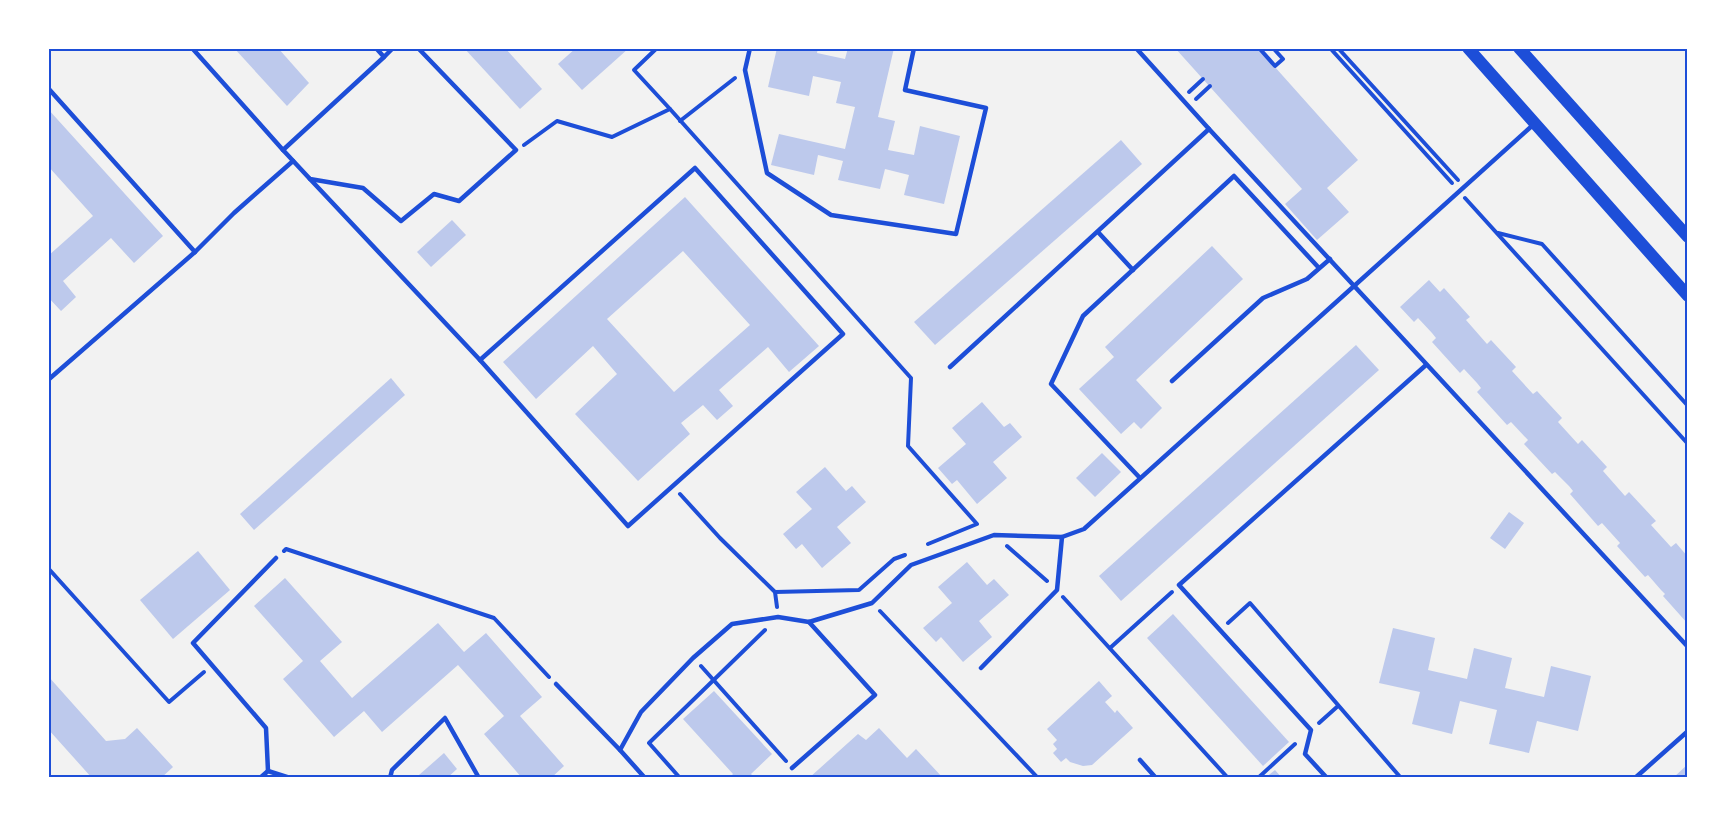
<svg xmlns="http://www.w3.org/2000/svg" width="1736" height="826" viewBox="0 0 1736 826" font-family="'Nunito Sans',sans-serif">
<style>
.building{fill:#bdc9ec;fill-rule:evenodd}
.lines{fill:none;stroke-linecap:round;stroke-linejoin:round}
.path{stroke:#1d4ed8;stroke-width:4}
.service{stroke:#1d4ed8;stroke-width:4.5}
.secondary{stroke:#1d4ed8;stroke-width:12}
.neatline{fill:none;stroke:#1d4ed8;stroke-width:2}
</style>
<rect width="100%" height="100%" fill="#f2f2f2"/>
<g class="building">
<path d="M234 48H278L309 83 287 106Z"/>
<path d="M464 48H505L542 89 520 109Z"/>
<path d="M576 48H629L582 90 558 64Z"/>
<path d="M777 48H818L817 53 845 59 848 48H894L878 117 895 121 888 150 914 155 920 126 960 136 944 204 904 195 909 175 885 169 880 189 838 180 843 161 818 155 814 175 771 165 779 134 845 149 855 107 836 103 841 82 813 76 809 96 768 87Z"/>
<path d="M1175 48H1258L1358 160 1327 188 1349 212 1317 240 1285 204 1302 189Z"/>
<path d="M48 109 163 236 134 263 111 238 63 281 76 297 61 311 48 297V256L93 216 48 166Z"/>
<path d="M1121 140 1142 164 935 345 914 322Z"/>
<path d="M685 197 819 346 789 372 768 347 719 390 733 406 717 420 703 405 681 423 690 434 638 481 575 414 617 374 593 346 536 399 503 362ZM683 251 750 325 674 392 607 319Z"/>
<path d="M452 220 466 235 431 267 417 252Z"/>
<path d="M1212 246 1243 279 1136 380 1162 408 1141 429 1134 422 1121 434 1079 389 1114 357 1105 347Z"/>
<path d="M1429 280 1440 292 1444 288 1470 317 1466 320 1487 344 1491 340 1516 367 1512 371 1533 394 1537 391 1562 418 1558 422 1578 444 1582 440 1607 467 1603 471 1625 496 1629 492 1656 521 1651 525 1671 547 1676 543 1688 557V624L1663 596 1665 594 1661 590 1648 575 1645 577 1617 546 1620 543 1602 523 1598 526 1570 494 1573 491 1569 486 1555 472 1552 474 1524 444 1528 440 1511 422 1507 425 1477 392 1481 388 1477 383 1464 369 1460 373 1432 342 1436 338 1432 333 1418 318 1414 322 1400 307Z"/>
<path d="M1356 345 1379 370 1121 601 1099 576Z"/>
<path d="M391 378 405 395 254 530 240 514Z"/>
<path d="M982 402 1004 427 1010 423 1022 437 993 462 1007 478 977 504 957 480 952 484 938 468 966 444 952 428Z"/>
<path d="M1102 453 1121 472 1095 497 1076 478Z"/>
<path d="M825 467 846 491 852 486 866 502 837 527 851 543 822 568 802 544 796 549 783 534 812 509 796 492Z"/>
<path d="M1509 512 1524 523 1505 549 1490 538Z"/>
<path d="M198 551 230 590 173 639 140 600Z"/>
<path d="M967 562 987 585 994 579 1009 595 979 621 992 637 963 662 941 637 936 642 923 628 952 603 938 587Z"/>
<path d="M285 578 342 642 320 661 352 698 438 623 464 652 486 633 542 697 520 716 564 766 551 778H522L484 734 504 716 458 665 382 732 364 711 334 737 283 679 303 661 254 606Z"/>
<path d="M1173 614 1289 742 1263 766 1147 638Z"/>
<path d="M1393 628 1435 638 1428 670 1467 679 1474 648 1512 658 1505 688 1544 697 1551 666 1591 676 1578 731 1537 721 1529 753 1489 744 1497 710 1460 701 1452 734 1412 724 1420 692 1379 683Z"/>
<path d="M48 676 106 741 125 739 137 728 173 767 161 778H92L48 729Z"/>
<path d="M1099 681 1112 696 1105 702 1115 713 1117 710 1133 728 1092 765 1083 766 1070 762 1066 758 1061 762 1053 753 1057 749 1053 744 1057 740 1047 729Z"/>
<path d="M714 691 772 754 751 774 755 778H729L733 774 683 719Z"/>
<path d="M879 728 907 758 916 749 943 778H809L858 734 866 740Z"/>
<path d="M444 753 457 769 447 778H422L419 775Z"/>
<path d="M1688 764V778H1673Z"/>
<path d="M1275 770 1282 778H1265Z"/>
</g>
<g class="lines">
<g class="path">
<path d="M657 48 634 70 670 109"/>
<path d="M1259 48 1275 66 1283 59 1273 48"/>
<path d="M1330 48 1452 183"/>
<path d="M1338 48 1458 180"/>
<path d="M1189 92 1203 79"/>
<path d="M1196 99 1210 86"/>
<path d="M680 121 735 78"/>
<path d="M524 145 557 121 612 137 670 109 911 378 908 446 977 524 928 544"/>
<path d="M1465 198 1688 444"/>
<path d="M1498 233 1542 244 1688 406"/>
<path d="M680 494 720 538 775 592 777 607"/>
<path d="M1007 546 1047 581"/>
<path d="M284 551 286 549 494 618 549 677"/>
<path d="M48 568 169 702 204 672"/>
<path d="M775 592 859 590 894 559 905 555"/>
<path d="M1063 597 1228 778"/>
<path d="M880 611 1038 778"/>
<path d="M1228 623 1250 603 1401 778"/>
<path d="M1110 648 1172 592"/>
<path d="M701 666 786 761"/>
<path d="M1319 723 1338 706"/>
<path d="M680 778 649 743 765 630"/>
<path d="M1258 778 1295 744"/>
</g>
<g class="service">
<path d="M192 48 283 150 384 57 376 48"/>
<path d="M750 48 745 70 767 173 831 215 956 234 986 108 905 90 914 48"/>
<path d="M1136 48 1209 129"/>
<path d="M384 57 393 48"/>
<path d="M48 88 195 252"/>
<path d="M283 150 310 179 363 188 401 221 434 194 459 201 516 150 418 48"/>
<path d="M695 168 843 334 628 526 480 360Z"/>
<path d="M310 179 480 360"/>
<path d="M1098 232 1133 270"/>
<path d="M950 367 1209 129 1688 647"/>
<path d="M48 380 195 252 234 213 293 161"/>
<path d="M1172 381 1263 298 1307 279 1330 259"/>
<path d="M1140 478 1051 384 1083 316 1234 176 1319 268"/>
<path d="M981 668 1057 590 1062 537"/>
<path d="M556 684 620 750"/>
<path d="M1140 760 1156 778"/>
<path d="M792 768 875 695 809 622"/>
<path d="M268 771 266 728 193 643 276 558"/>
<path d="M260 778 268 771 290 778"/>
<path d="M390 778 392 770 445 718 479 778"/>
<path d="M645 778 620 750 641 712 693 658 732 624 778 617 809 622 872 603 911 565 994 535 1062 537 1084 529 1533 125"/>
<path d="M1327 778 1305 754 1311 730 1179 585 1426 365"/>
<path d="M1635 778 1688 731"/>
</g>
<g class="secondary">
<path d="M1468 48 1688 296"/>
<path d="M1519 48 1688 237"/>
</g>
</g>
<rect width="1736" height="826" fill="none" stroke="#ffffff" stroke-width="99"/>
<rect x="50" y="50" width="1636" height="726" class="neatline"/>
</svg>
